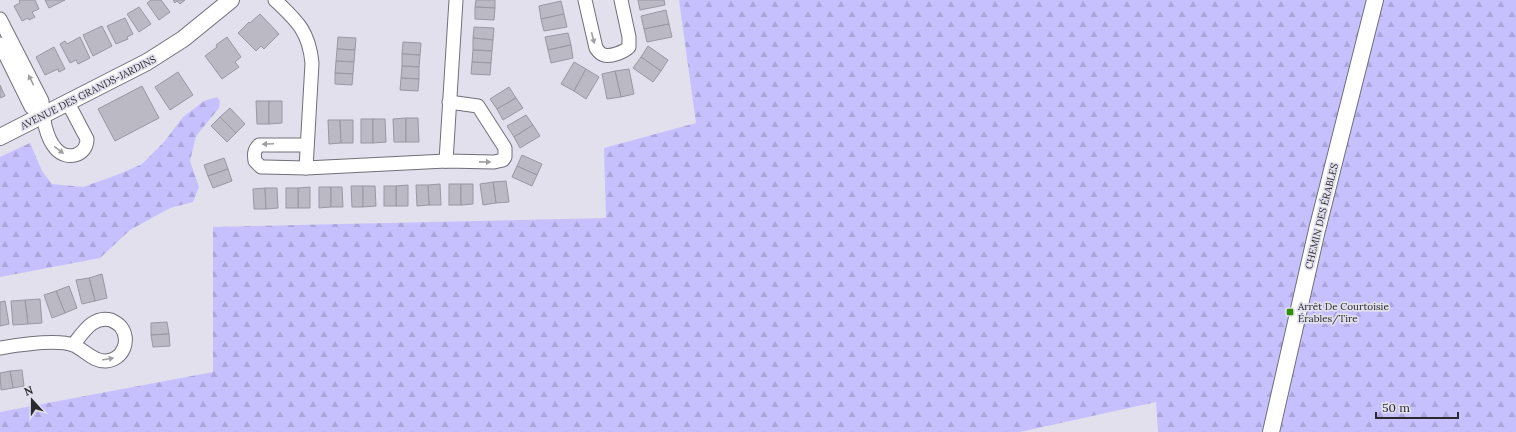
<svg xmlns="http://www.w3.org/2000/svg" width="1516" height="432" viewBox="0 0 1516 432" font-family="Lora,serif">
<style>
.forest{fill:url(#forest-firs)}
.building{fill:#bab9c4;stroke:#9897a2}
.lines{fill:none;stroke-linecap:round;stroke-linejoin:round}
.minor-casing{stroke:#706f7a;stroke-width:15}
.tertiary-casing{stroke:#706f7a;stroke-width:18}
.minor{stroke:#fff;stroke-width:13}
.tertiary{stroke:#fff;stroke-width:16}
.oneway{fill:#9f9fa1}
.poi-dot{fill:#308f07;stroke:#e1e0ec;stroke-width:1.5}
.labels{text-anchor:middle;stroke-width:3.5;stroke-linejoin:round;paint-order:stroke}
.street-label{font-size:10px;fill:#2a292e;stroke:#e1e0ec}
.poi-label{font-size:10px;fill:#2a292e;stroke:#e1e0ec;text-anchor:start}
</style>
<defs>
<pattern id="forest-firs" width="22" height="20" patternUnits="userSpaceOnUse"><rect width="22" height="20" fill="#c7c0fe"/><path d="M5 1l3.5 6h-7zM16 11l3.5 6h-7z" fill="#aba5da"/></pattern>
</defs>
<rect width="100%" height="100%" fill="#e1e0ec"/>
<g class="forest">
<path d="M679 0H1516V432H1158L1156 402 1020 432H0V412L213 372V227L606 218 604 148 696 123Z"/>
<path d="M217 97 220 101 219 108 196 136 190 161 199 187 193 202 170 208 130 230 100 258 0 277V157L30 143 42 171 52 184 83 187 117 175 142 164 164 142 183 117 204 101Z"/>
</g>
<g class="building">
<path d="M20 0H35L39 9 32 12 35 17 29 20 28 18 22 21 14 6 20 3 19 1Z"/>
<path d="M45 0H65L49 8Z"/>
<path d="M151 0H161L170 12 159 20 147 3Z"/>
<path d="M173 0H185L180 4 177 1 175 3Z"/>
<path d="M476 0H495V8L475 7Z"/>
<path d="M638 0H664L665 5 640 10Z"/>
<path d="M561 1 564 14 541 19 539 6Z"/>
<path d="M139 7 151 24 139 32 127 14Z"/>
<path d="M475 7 495 8 494 20 475 19Z"/>
<path d="M666 10 669 24 644 29 641 16Z"/>
<path d="M260 14 279 34 264 49 261 46 256 51 238 33 249 22 250 23Z"/>
<path d="M564 14 567 27 544 31 541 19Z"/>
<path d="M125 18 133 34 127 37 128 39 116 44 107 26Z"/>
<path d="M669 24 672 37 647 42 644 29Z"/>
<path d="M102 26 112 46 93 56 83 35Z"/>
<path d="M474 27 494 28 493 40 473 38Z"/>
<path d="M568 33 571 45 548 50 545 37Z"/>
<path d="M80 37 90 58 78 64 76 60 70 63 60 44 65 41 67 44Z"/>
<path d="M227 37 241 57 235 62 239 67 222 79 205 56 217 47 216 45Z"/>
<path d="M338 37 356 38 355 50 337 49Z"/>
<path d="M473 38 493 40 492 51 473 50Z"/>
<path d="M403 42 421 43 420 55 402 54Z"/>
<path d="M571 45 573 58 551 63 548 50Z"/>
<path d="M648 46 668 60 661 71 641 57Z"/>
<path d="M54 47 65 69 59 72 58 69 45 75 36 57Z"/>
<path d="M337 49 355 50 354 62 336 61Z"/>
<path d="M473 50 492 51 491 63 472 62Z"/>
<path d="M402 54 420 55 419 67 402 66Z"/>
<path d="M641 57 661 71 653 82 633 68Z"/>
<path d="M336 61 354 62 353 74 335 73Z"/>
<path d="M472 62 491 63 490 75 471 74Z"/>
<path d="M574 62 586 69 574 91 561 84Z"/>
<path d="M402 66 419 67V79L401 78Z"/>
<path d="M586 69 599 77 586 99 574 91Z"/>
<path d="M629 69 634 94 621 97 615 71Z"/>
<path d="M615 71 621 97 607 99 602 74Z"/>
<path d="M178 72 193 95 170 110 155 87Z"/>
<path d="M335 73 353 74 352 85 335 84Z"/>
<path d="M401 78 419 79 418 91 400 90Z"/>
<path d="M0 85 5 96 0 98Z"/>
<path d="M142 86 159 118 115 141 98 109Z"/>
<path d="M509 87 516 98 497 109 490 99Z"/>
<path d="M516 98 523 108 503 120 497 109Z"/>
<path d="M256 101H269V124H257Z"/>
<path d="M269 101H282V123L269 124Z"/>
<path d="M230 108 245 124 236 133 220 117Z"/>
<path d="M526 115 533 125 514 137 507 126Z"/>
<path d="M220 117 236 133 227 142 211 126Z"/>
<path d="M406 118V142H394L393 119Z"/>
<path d="M406 118H418L419 142H406Z"/>
<rect x="361" y="119" width="12" height="24"/>
<path d="M373 119H385L386 142 373 143Z"/>
<path d="M328 120H340L341 143 329 144Z"/>
<path d="M340 120H353V143H341Z"/>
<path d="M533 125 540 136 520 148 514 137Z"/>
<path d="M522 155 542 164 537 175 517 166Z"/>
<path d="M224 158 228 169 208 176 204 165Z"/>
<path d="M517 166 537 175 532 186 512 177Z"/>
<path d="M228 169 232 181 213 188 208 176Z"/>
<path d="M506 181 509 202 496 203 493 182Z"/>
<path d="M493 182 496 203 483 205 480 184Z"/>
<path d="M440 184 441 205H429L428 185Z"/>
<rect x="449" y="184" width="12" height="21"/>
<path d="M461 184H473V204L461 205Z"/>
<path d="M408 185V206H396V186Z"/>
<path d="M416 185H428L429 205 417 206Z"/>
<path d="M351 186H363V207H352Z"/>
<path d="M363 186H375L376 206 363 207Z"/>
<rect x="384" y="186" width="12" height="20"/>
<path d="M310 187V208H298V188Z"/>
<path d="M319 187H331V207L319 208Z"/>
<path d="M331 187H342L343 207H331Z"/>
<path d="M265 188 266 209H254L253 189Z"/>
<path d="M265 188H277L278 208 266 209Z"/>
<rect x="286" y="188" width="12" height="20"/>
<path d="M102 274 107 298 95 301 89 278Z"/>
<path d="M89 278 95 301 82 304 76 280Z"/>
<path d="M69 286 77 308 65 313 56 291Z"/>
<path d="M56 291 65 313 52 318 44 295Z"/>
<path d="M40 299 42 323 28 324 25 300Z"/>
<path d="M25 300 28 324 13 325 11 301Z"/>
<path d="M5 301 9 324 0 326V302Z"/>
<path d="M167 322 169 334 151 335V323Z"/>
<path d="M169 334 170 346 153 347 151 335Z"/>
<path d="M22 370 24 386 13 388 10 371Z"/>
<path d="M10 371 13 388 1 390 0 373Z"/>
</g>
<g class="lines">
<defs>
<g id="minor">
<path d="M275 0C297 21 309 31 312 63L306 168"/>
<path d="M585 0 596 48C598 51 600 54 604 55 611 57 624 52 629 47V37L621 0"/>
<path d="M0 19 42 101C42 116 46 138 56 149 67 161 87 156 87 139L68 103"/>
<path d="M0 44 31 107 42 117"/>
<path d="M307 145H259C254 150 254 154 255 161L261 167H265L306 168 446 161 494 162 503 160 505 157V148L478 106 449 102"/>
<path d="M446 161 456 0"/>
<path d="M0 348C18 345 57 339 73 345 84 349 93 362 106 361 123 360 131 340 121 327 119 324 115 322 111 320 93 315 83 333 73 345"/>
</g>
<g id="tertiary">
<path d="M0 137 147 62 183 39 231 0"/>
<path d="M1271 432 1317 230 1375 0"/>
</g>
</defs>
<use href="#minor" class="minor-casing"/>
<use href="#tertiary" class="tertiary-casing"/>
<use href="#minor" class="minor"/>
<use href="#tertiary" class="tertiary"/>
</g>
<defs><path id="oneway-solid" d="M-6-.8H1V-3.2L6.5 0L1 3.2V.8H-6Z"/></defs>
<g class="oneway">
<use href="#oneway-solid" transform="translate(593 38) rotate(76)"/>
<use href="#oneway-solid" transform="translate(31 80) rotate(-117)"/>
<use href="#oneway-solid" transform="translate(268 144) rotate(178)"/>
<use href="#oneway-solid" transform="translate(59 150) rotate(38)"/>
<use href="#oneway-solid" transform="translate(485 162) rotate(1)"/>
<use href="#oneway-solid" transform="translate(108 359) rotate(-10)"/>
</g>
<rect class="poi-dot" x="1286" y="308" width="8" height="8" rx="2"/>
<g class="labels">
<g class="street-label">
<text transform="translate(88 92) rotate(-27)" y="4">AVENUE DES GRANDS-JARDINS</text>
<text transform="translate(1321 216) rotate(-76)" y="4">CHEMIN DES ÉRABLES</text>
</g>
<g class="poi-label">
<text x="1298" y="310">Arrêt De Courtoisie<tspan x="1298" dy="12">Érables/Tire</tspan></text>
</g>
</g>
<g transform="translate(32 400) rotate(339)" stroke="#e1e0ec" stroke-width="3" paint-order="stroke">
<path d="M0-3L7 15L0 10L-7 15Z" fill="#2a292e"/>
<text y="-6" font-size="11" font-weight="bold" text-anchor="middle" fill="#2a292e">N</text>
</g>
<path d="M1376 412v6h82v-6" fill="none" stroke="#2a292e" stroke-width="2"/>
<text x="1382" y="412" font-size="12" fill="#2a292e" stroke="#e1e0ec" stroke-width="3" paint-order="stroke">50 m</text>
</svg>
